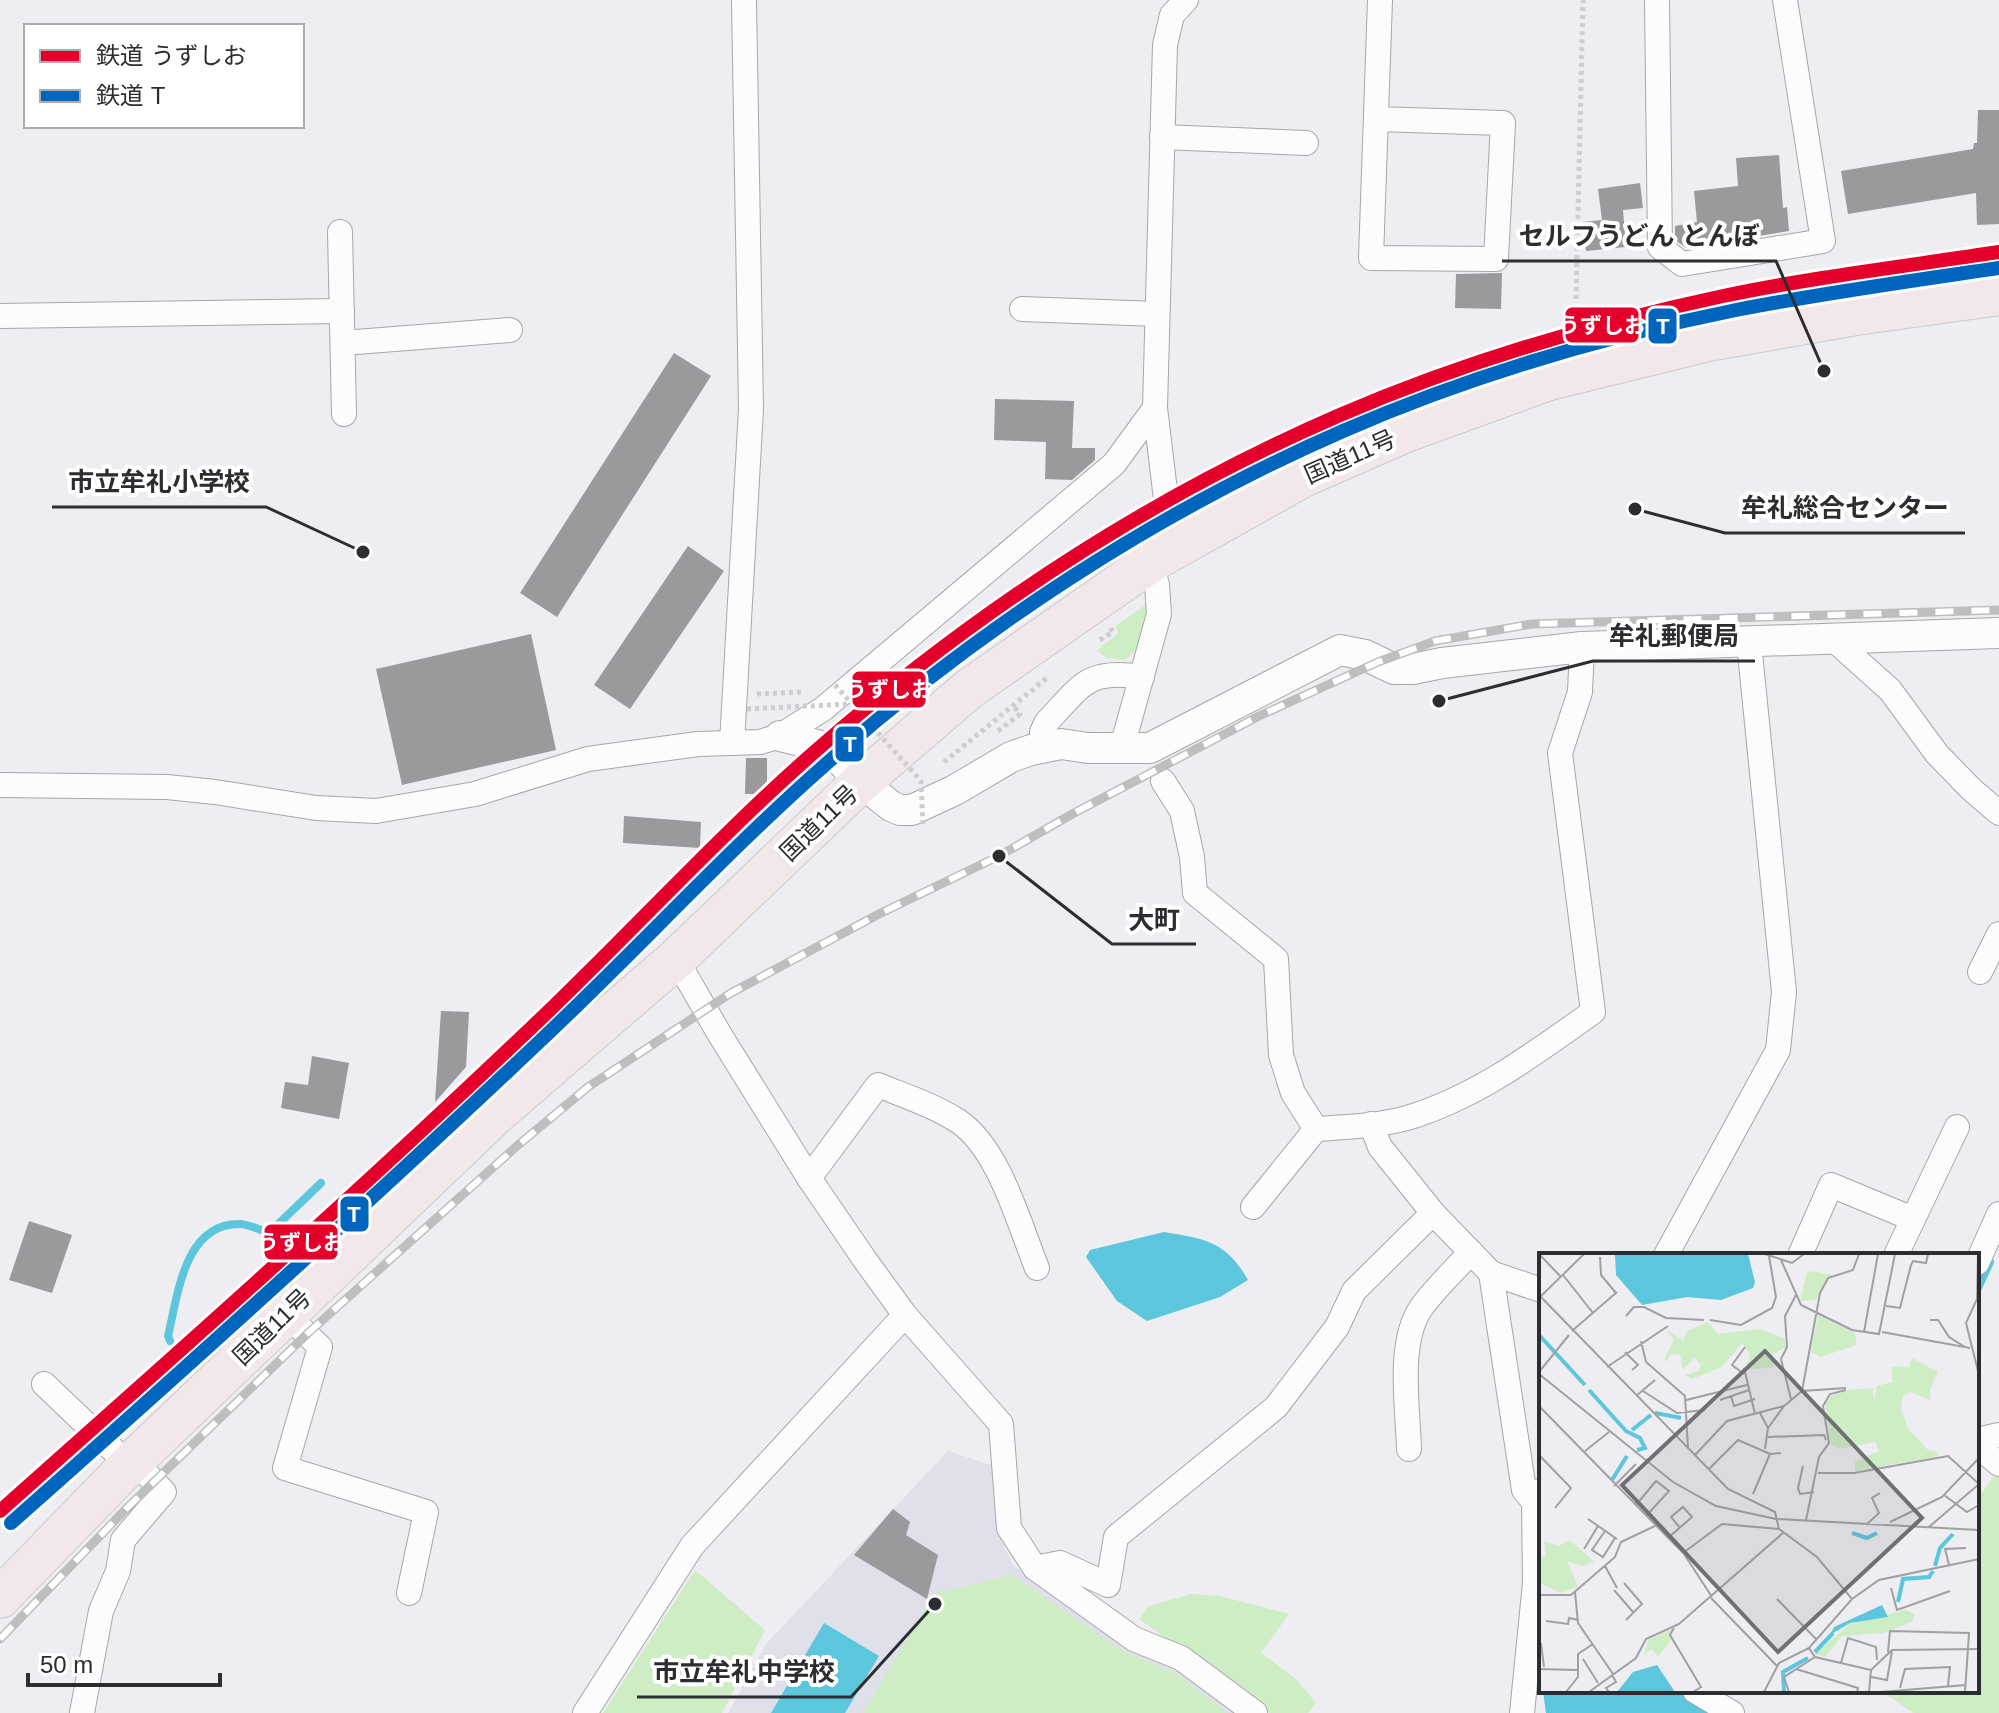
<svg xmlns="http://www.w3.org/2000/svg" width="1999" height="1713" viewBox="0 0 1999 1713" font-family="Arial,'Noto Sans JP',sans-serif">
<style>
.built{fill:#dfe0e9}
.green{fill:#cfedc5}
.water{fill:#5cc6dc}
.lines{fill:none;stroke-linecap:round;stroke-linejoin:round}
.stream{stroke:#5cc6dc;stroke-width:8}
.building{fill:#9b999b}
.minor-casing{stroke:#a7a7aa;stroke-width:26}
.tertiary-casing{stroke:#a7a7aa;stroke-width:32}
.trunk-casing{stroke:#cacbcd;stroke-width:42}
.path{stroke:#ceced1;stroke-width:5;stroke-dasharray:4 4;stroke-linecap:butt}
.minor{stroke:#fcfcfd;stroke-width:24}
.tertiary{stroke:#fcfcfd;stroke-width:30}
.trunk{stroke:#f3e8e9;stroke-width:40}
.rail-casing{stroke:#bebebf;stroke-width:9}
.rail{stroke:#fff;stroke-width:6;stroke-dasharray:18;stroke-linecap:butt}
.path-bridge{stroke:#ceced1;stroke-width:5;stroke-dasharray:4 4;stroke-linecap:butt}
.rail-1-casing{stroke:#fff;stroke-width:20}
.rail-2-casing{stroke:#fff;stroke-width:20}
.rail-1{stroke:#e4002b;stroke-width:14}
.rail-2{stroke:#0065bd;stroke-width:14}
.labels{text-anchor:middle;stroke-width:8;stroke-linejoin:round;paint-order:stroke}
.street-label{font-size:24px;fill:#2c2d30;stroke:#fff}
.inset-river{fill:none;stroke:#5cc6dc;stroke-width:4}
.inset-road{fill:none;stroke:#a0a0a4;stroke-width:2}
.view{fill:#707074;fill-opacity:0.15;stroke:#707074;stroke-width:4}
.inset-edge{fill:none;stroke:#2c2d30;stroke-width:4}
.leader{fill:none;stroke:#2c2d30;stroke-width:3}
.callout-dot{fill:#2c2d30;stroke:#fff;stroke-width:3}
.callout-label{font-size:26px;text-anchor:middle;font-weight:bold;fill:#2c2d30;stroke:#fff;stroke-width:8;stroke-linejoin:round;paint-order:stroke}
.line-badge{stroke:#fff;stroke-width:3}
.badge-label{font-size:22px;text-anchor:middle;font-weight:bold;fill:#fff}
</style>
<rect width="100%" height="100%" fill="#ededf2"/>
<path class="built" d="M948 1451 994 1466 1000 1538 1013 1565 1126 1647 1179 1669 1235 1713H728L766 1644Z"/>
<g class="green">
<path d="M1147 604 1139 648 1125 660 1106 658 1097 650 1119 633 1115 626Z"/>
<path d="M1999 1470V1713H1913L1881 1691H1977V1499Z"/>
<path d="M695 1570 765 1630 722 1713H603Z"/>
<path d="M1012 1575 1124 1652 1177 1674 1226 1713H863L934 1594Z"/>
<path d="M1192 1594 1220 1596 1289 1614 1261 1653 1295 1678 1316 1703 1308 1713H1270L1139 1619 1149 1606Z"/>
</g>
<g class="water">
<path d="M1164 1232C1205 1239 1226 1241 1248 1280L1220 1297 1147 1321 1117 1301 1086 1257 1090 1250Z"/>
<path d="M824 1623 879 1656 845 1713H771Z"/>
<path d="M1543 1691H1683L1720 1713H1546Z"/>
</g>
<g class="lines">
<g class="stream">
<path d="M1977 1290 1990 1262"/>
<path d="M170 1341 168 1336C178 1295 184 1224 239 1224 249 1224 260 1230 269 1233L321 1183"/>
</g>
</g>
<g class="building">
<path d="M1978 110H1999V224L1977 225 1976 193 1848 214 1841 171 1973 149 1974 143H1977Z"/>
<path d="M1779 155 1783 208 1787 207 1789 231 1686 248 1675 240V226L1697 222 1694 191 1738 186 1736 158Z"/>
<path d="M1640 183 1643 208 1623 210 1626 247 1586 251 1583 222 1602 220 1598 189Z"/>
<path d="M1502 273 1501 309 1455 308 1456 274Z"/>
<path d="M674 353 711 376 557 617 520 593Z"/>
<path d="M995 399 1074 401 1072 448H1095V460L1072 480 1045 479 1046 442 994 440Z"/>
<path d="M688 546 724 571 630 709 594 685Z"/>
<path d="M531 634 556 750 402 785 376 669Z"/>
<path d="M746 758H767V794H745Z"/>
<path d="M624 816 701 822 700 848 623 843Z"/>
<path d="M441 1011 469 1012 466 1067 435 1102Z"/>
<path d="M312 1056 349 1063 339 1119 281 1108 285 1082 308 1085Z"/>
<path d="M29 1221 72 1235 52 1293 9 1280Z"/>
<path d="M893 1509 910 1522 906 1535 938 1555 927 1599 854 1555Z"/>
</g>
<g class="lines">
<defs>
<g id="minor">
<path d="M1657 0 1660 247 1682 264 1823 241 1785 0"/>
<path d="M1376 119 1503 123 1496 259 1371 258 1380 0"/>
<path d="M1162 137 1306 143"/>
<path d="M340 232 344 414"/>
<path d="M1022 309 1157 314"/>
<path d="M0 316 342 311"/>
<path d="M343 343 510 330"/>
<path d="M1155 408 1172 549"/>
<path d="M1832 638 1890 690 1937 754 1971 789 1999 813"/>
<path d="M732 743 751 409 744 0"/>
<path d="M1122 747 1159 614 1157 585 1151 562"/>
<path d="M1044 748 1042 732 1046 723C1081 686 1087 668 1142 677"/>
<path d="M1163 781 1182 811 1192 857 1195 893 1276 959 1281 1055 1293 1093 1316 1129"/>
<path d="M0 785 167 787 215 792 316 808 376 811 475 794 588 759 698 744 760 742 780 736 823 709 1114 464 1155 408 1165 45 1172 15 1186 0"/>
<path d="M676 959 720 1035 809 1178 865 1260 905 1315 1001 1424 1009 1528 1035 1568 1134 1639 1181 1658 1255 1713"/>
<path d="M1980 972 1999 934"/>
<path d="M1371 1124 1380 1147 1433 1213 1491 1273 1541 1290"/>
<path d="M809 1178 878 1085C905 1096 933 1105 958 1121 999 1148 1019 1224 1037 1268"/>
<path d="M1253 1207 1316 1129C1346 1127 1378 1126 1407 1118 1477 1097 1535 1053 1593 1012L1560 753 1580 692 1582 647"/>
<path d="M1666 1255 1778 1050 1784 992 1749 643"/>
<path d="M1800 1255 1831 1185 1913 1219"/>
<path d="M1896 1255 1957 1127"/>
<path d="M1977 1263 1999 1214"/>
<path d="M1491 1273 1524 1490 1534 1502"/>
<path d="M286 1314 320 1347 285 1468 426 1512 409 1593"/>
<path d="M44 1384 129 1465"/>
<path d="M1977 1440 1999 1435"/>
<path d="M1977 1446 1999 1464"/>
<path d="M1409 1449C1408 1408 1397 1343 1421 1308 1435 1288 1455 1270 1471 1252"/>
<path d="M1035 1568 1060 1563 1108 1585 1116 1537 1276 1407 1337 1327 1354 1291 1433 1213"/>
<path d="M1695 1691 1732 1713"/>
<path d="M82 1713 101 1611 118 1571 123 1540 164 1492 134 1461"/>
<path d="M585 1713 692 1546 905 1315"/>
<path d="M1522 1713 1535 1583 1534 1502 1540 1491"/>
</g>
<path id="tertiary" d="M780 736 821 746 839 759 861 782 891 806 900 810H912L955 790 1011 757 1031 750 1061 744 1088 748H1150L1340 650 1365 655 1394 669H1413L1442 663 1582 647 1999 633"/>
<path id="trunk" d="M0 1598 129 1465 495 1115 676 959 861 782 969 689 1151 562 1303 477 1406 432 1549 380 1708 341 1856 315 1999 295"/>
</defs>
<use href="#minor" class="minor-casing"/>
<use href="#tertiary" class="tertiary-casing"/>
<use href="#trunk" class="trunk-casing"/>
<g class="path">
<path d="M1576 299 1583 0"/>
<path d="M1100 640 1113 632 1109 626"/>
<path d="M757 694 803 692"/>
<path d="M998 731 1020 714 1013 705"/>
<path d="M944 762 1048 677"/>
</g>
<use href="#minor" class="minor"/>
<use href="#tertiary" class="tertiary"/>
<use href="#trunk" class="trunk"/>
<defs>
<path id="rail" d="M0 1639 128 1507 307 1334 517 1146 588 1087 731 993 879 914 999 856 1074 813 1259 716 1378 662 1435 641 1532 624 1999 610"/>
</defs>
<use href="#rail" class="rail-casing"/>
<use href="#rail" class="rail"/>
<g class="path-bridge">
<path d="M835 685 921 781 923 828"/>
<path d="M747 709 850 704"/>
</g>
<defs>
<path id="rail-1" d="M0 1511C179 1352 358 1193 531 1028 628 936 718 836 819 748 974 613 1150 497 1340 415 1463 362 1592 324 1723 296 1814 277 1907 266 1999 252"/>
<path id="rail-2" d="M11 1523C189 1365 366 1206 539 1042 636 951 726 852 826 764 979 628 1155 513 1343 431 1469 376 1602 337 1736 310 1823 293 1911 281 1999 268"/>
</defs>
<use href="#rail-1" class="rail-1-casing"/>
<use href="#rail-2" class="rail-2-casing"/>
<use href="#rail-1" class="rail-1"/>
<use href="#rail-2" class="rail-2"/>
</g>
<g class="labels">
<g class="street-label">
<text transform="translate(1350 457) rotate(-24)" y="8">国道11号</text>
<text transform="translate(819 823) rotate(-44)" y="8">国道11号</text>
<text transform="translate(272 1327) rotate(-44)" y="8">国道11号</text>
</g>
</g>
<g transform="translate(1539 1253)">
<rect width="440" height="440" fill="#ededf2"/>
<path d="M274 18 293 22 277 47 261 48 268 20ZM279 62 316 80 318 92 281 104 272 98ZM169 69 179 81 221 76 245 85 247 94 233 102 235 114 206 117 211 101 203 90 183 114 153 126 146 122 159 118 162 112 156 105 144 116 141 101 131 102 128 109 125 106 135 87 126 75 144 88 148 78ZM373 105 399 119 391 136 392 148 372 139 364 143 362 157 370 177 389 197 399 199 398 204 316 218V208L340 198 336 189 300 196 292 191 286 152 292 143 309 137 334 135 335 148 338 133 353 129V114H370ZM30 287 55 308 45 313 28 308 39 334 22 340 1 330 0 303 7 304 5 288 20 293ZM366 357 376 361 373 369 344 380 303 383 286 404 276 401 311 371ZM133 376 132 388 119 403 113 396 105 401 109 387Z" fill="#cfedc5"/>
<path d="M76 1H209L216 29 214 35 182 47 148 44 103 52 77 22ZM343 352 349 364 311 370 291 382 295 374ZM118 412 136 439H78L94 419Z" fill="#5cc6dc"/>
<path class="inset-river" d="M0 82 46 132M50 137 87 178 101 185 106 195 98 197M116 160 142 165M93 177 112 162M73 227 88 203M313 280 328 285 338 280M396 313 401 295 414 281M359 349 364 326 390 324 394 318M276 399 294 380M245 439 244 419 269 405"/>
<path class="inset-road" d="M0 1 22 24M226 1 253 10 265 1M439 1 438 46 427 70 440 122M61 4 62 22 77 40M242 7 262 52 313 77 340 81 356 1M24 22 54 60M0 42 189 236 236 259 240 276M0 45 45 1M347 53 361 55 372 12 374 8 387 10 389 1M87 63 95 54H105L127 65 165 67M171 67 202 72 233 55 237 44 230 3M391 67H399L410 84 426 94M33 78 78 39M325 79 339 1M343 79 431 95M102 88 107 109 146 143 149 195M86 99 99 112 93 117M68 114 129 73M205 115 216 161M0 119 30 82M0 121 134 229 177 253 237 266 440 277M205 121 193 112 206 94M104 138 138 160 166 157M263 138 281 40 289 25 314 17 320 1M97 143 116 127M192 143 195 153 216 146M252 146 242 106 248 94 246 63 257 42M147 147 208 132M181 147 210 137M0 153 144 300 183 271 240 276 278 304 313 346M221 160 229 175 226 196M229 175 245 153M229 184 285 182 287 187M46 198 70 179M0 202 32 235 16 255M156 202 188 168 245 153 263 138 307 135M264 213 259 235 261 241 275 239M170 216 199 187 231 201 242 200M279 220H315L409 203 440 231M75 233 97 211M214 241 231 201M405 242 428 259 440 252M97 252 117 228 130 238 108 262M49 266 78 286M267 267 280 204 290 190 284 153 291 141 307 137M351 269 403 244 440 205M327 272 340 260 333 245 341 240M390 274 440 231M66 278 53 297 64 304 76 285M129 285 153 264 144 254 132 264 141 275M45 296 59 273M145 301 173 344M410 312 406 296 427 295M66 313 78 335M85 330 103 351 87 367M352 335 358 357 411 338M75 337 94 359M36 339 39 370 74 421M0 342H32L76 304 82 289 118 272M172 345 238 413M238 346 278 387M7 368 29 371 30 365 39 367M135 375 131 382 162 434 154 439M2 390 5 414M270 395 276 404 332 417M349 399 351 378 430 380 426 439M44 406 59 430M302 410 309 385 337 394 338 407M0 416 38 417M257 416 319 435 318 439M332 424 348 427 353 398M361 435 366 416 411 414 409 433M27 439 39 424V401L54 391M50 439 97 405 107 386 140 371 244 280M70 439 67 435 77 429 73 422M225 439 240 410 270 395 313 346 340 327 440 306M250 439 245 424 276 404M330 439 332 417 353 397 440 396M341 439 427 432"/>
<path class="view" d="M226 98 383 265 239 399 83 232Z"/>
<rect width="440" height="440" class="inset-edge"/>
</g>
<path class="leader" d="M1824 371L1776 261H1502M363 552L266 507H52M1635 509L1725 533H1965M1439 701L1593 661H1755M999 856L1112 944H1196M935 1604L851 1697H637"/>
<g class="callout-dot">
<circle cx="1824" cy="371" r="8"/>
<circle cx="363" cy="552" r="8"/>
<circle cx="1635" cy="509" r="8"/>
<circle cx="1439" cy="701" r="8"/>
<circle cx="999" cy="856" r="8"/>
<circle cx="935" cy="1604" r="8"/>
</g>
<g class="callout-label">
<text x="1639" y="245">セルフうどん とんぼ</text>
<text x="159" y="491">市立牟礼小学校</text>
<text x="1845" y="517">牟礼総合センター</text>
<text x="1674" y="645">牟礼郵便局</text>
<text x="1154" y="929">大町</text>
<text x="744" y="1681">市立牟礼中学校</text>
</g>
<g class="line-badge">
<rect x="1564" y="306" width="76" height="38" rx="8" fill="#e4002b"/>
<rect x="1647" y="307" width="31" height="38" rx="8" fill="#0065bd"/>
<rect x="851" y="670" width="76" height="39" rx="8" fill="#e4002b"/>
<rect x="834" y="725" width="31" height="38" rx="8" fill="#0065bd"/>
<rect x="339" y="1195" width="31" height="38" rx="8" fill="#0065bd"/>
<rect x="263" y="1223" width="76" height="38" rx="8" fill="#e4002b"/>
</g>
<g class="badge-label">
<text x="1602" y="333">うずしお</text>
<text x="1663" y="334">T</text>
<text x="889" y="697">うずしお</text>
<text x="850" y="752">T</text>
<text x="354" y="1222">T</text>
<text x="301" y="1250">うずしお</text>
</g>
<rect x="24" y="24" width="280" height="104" fill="#ffffff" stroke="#ababac" stroke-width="2"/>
<rect x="40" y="50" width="40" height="12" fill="#e4002b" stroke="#ababac" stroke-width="2"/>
<text x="96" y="64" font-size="24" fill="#2c2d30">鉄道 うずしお</text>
<rect x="40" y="90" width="40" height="12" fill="#0065bd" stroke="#ababac" stroke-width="2"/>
<text x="96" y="104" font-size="24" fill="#2c2d30">鉄道 T</text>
<path d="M28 1673v12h192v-12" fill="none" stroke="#2c2d30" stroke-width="4"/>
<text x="40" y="1673" font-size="24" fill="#2c2d30" stroke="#ffffff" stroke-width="6" paint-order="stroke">50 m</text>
</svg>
